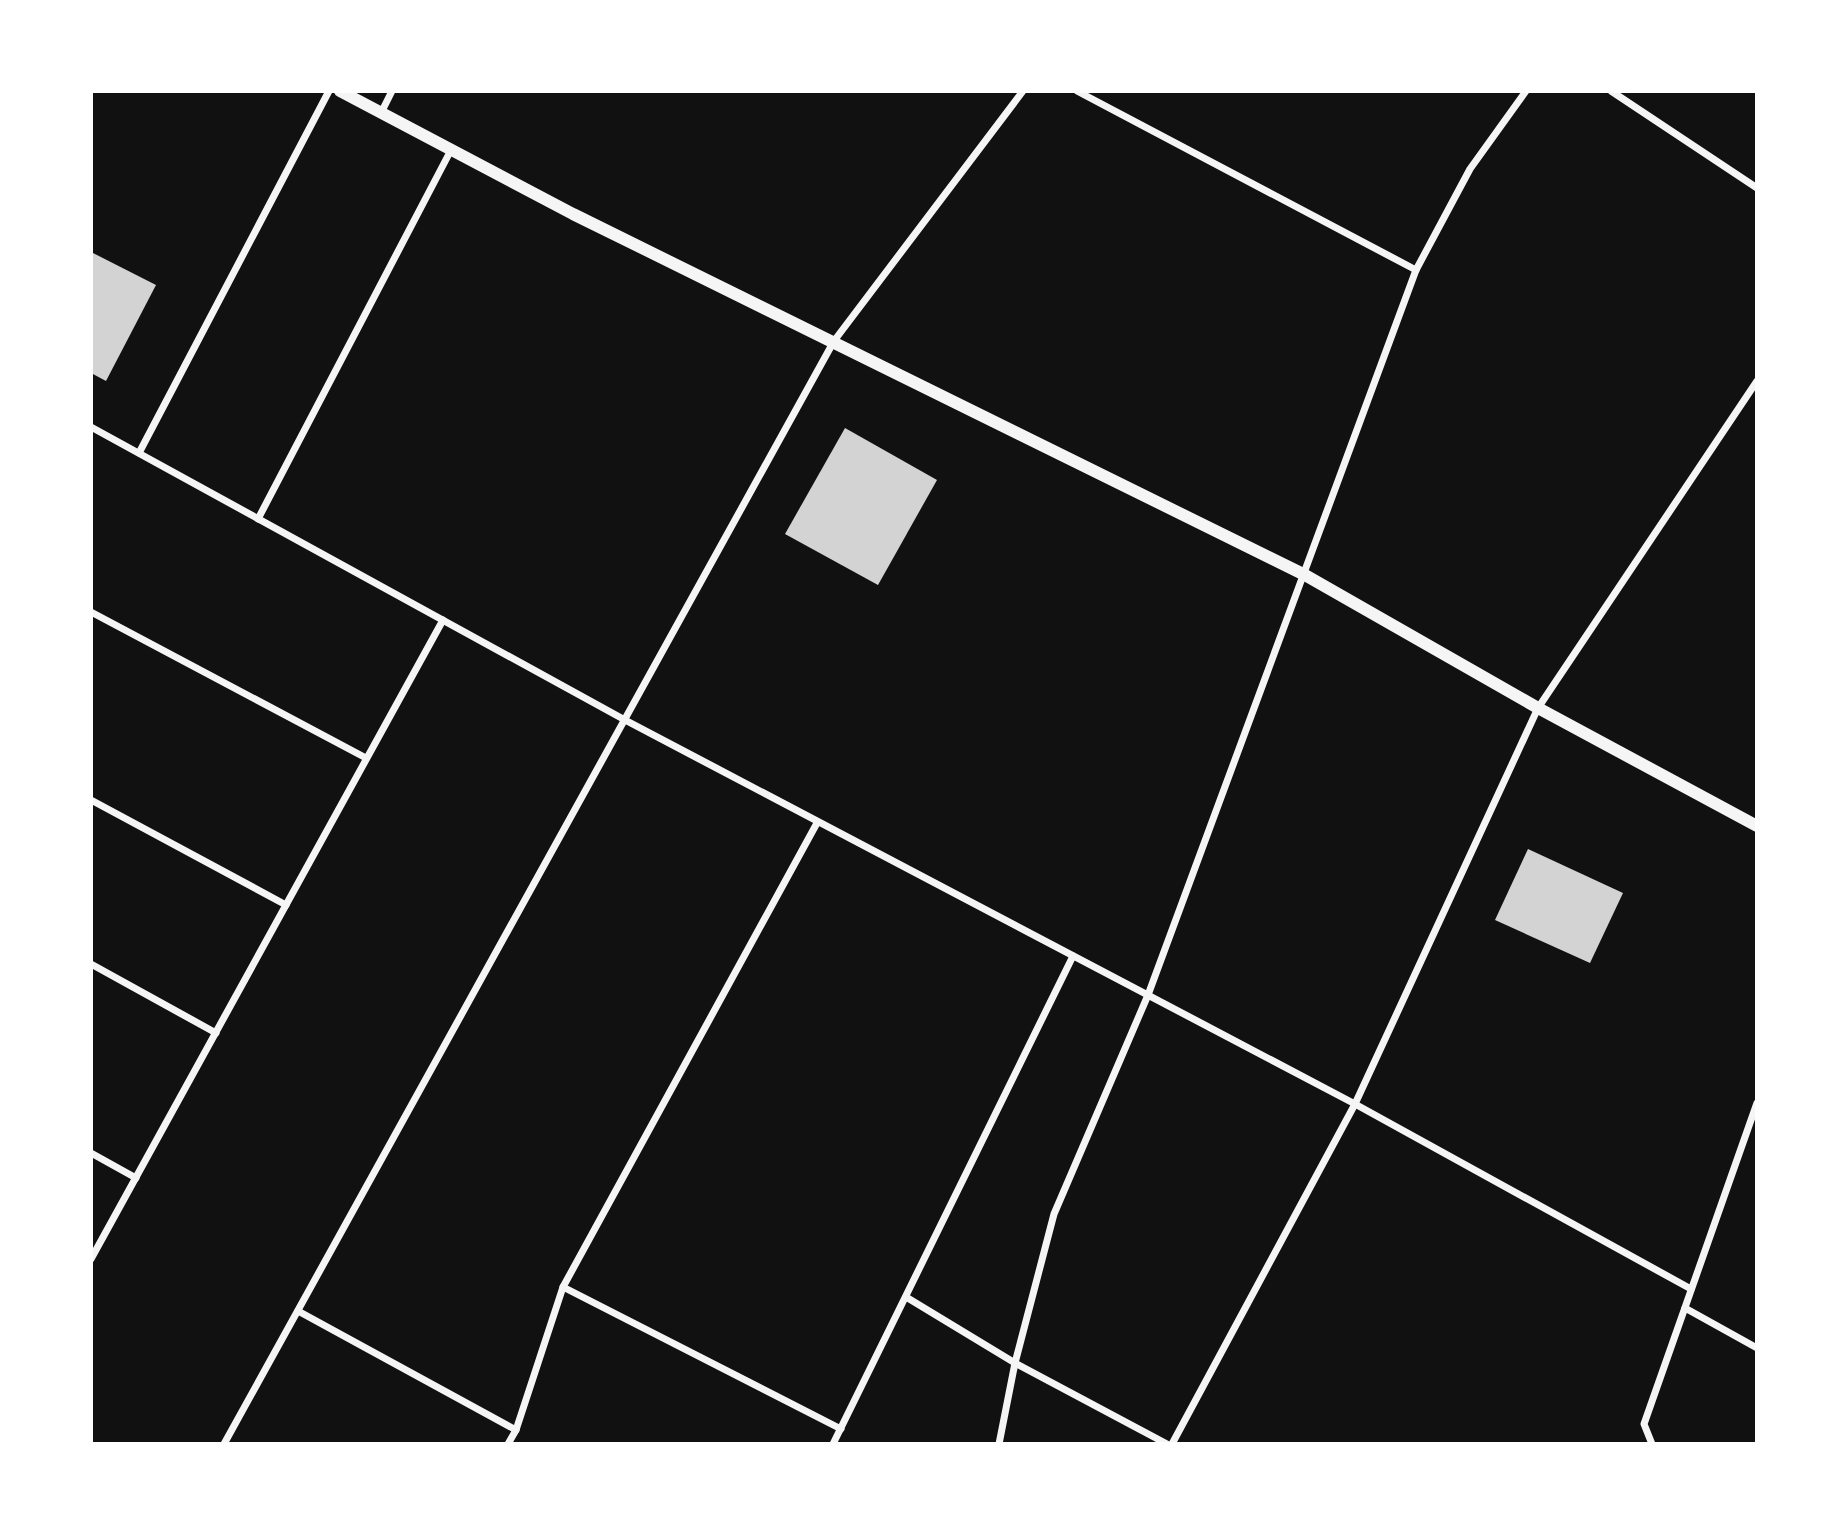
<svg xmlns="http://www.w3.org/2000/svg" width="1848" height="1535" viewBox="0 0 1848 1535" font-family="Karla,sans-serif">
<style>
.building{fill:#d3d3d3}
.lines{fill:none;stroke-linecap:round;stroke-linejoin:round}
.minor{stroke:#f5f5f5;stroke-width:7}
.tertiary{stroke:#f5f5f5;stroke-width:12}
</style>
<rect width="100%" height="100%" fill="#111"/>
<g class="building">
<path d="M91 252 156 285 106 381 91 373Z"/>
<path d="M845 428 937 480 878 585 785 534Z"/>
<path d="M1528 849 1623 893 1590 963 1495 920Z"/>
</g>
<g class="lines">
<g class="minor">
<path d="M1077 91 1416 270"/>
<path d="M1611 91 1757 188"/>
<path d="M381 113 392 91"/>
<path d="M91 427 625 720 1355 1104 1691 1289"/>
<path d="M139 453 329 91"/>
<path d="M258 519 451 150"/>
<path d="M91 612 366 758"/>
<path d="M91 800 286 905"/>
<path d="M91 964 216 1033"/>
<path d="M91 1153 136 1178"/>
<path d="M91 1259 443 620"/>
<path d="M563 1287 841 1429"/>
<path d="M906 1297 1015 1363 1167 1444"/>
<path d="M1685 1308 1757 1348"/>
<path d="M298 1311 516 1430"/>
<path d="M224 1444 834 341 1023 91"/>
<path d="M508 1444 516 1430 563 1287 817 823"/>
<path d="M833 1444 1073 956"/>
<path d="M999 1444 1015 1363 1054 1214 1148 995 1416 270 1470 169 1526 91"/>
<path d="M1172 1444 1355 1104 1538 708 1757 381"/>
<path d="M1652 1444 1644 1424 1757 1103"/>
</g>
<path class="tertiary" d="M340 91 573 214 1305 575 1538 708 1757 826"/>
</g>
<rect width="1848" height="1535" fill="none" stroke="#ffffff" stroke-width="186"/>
</svg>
